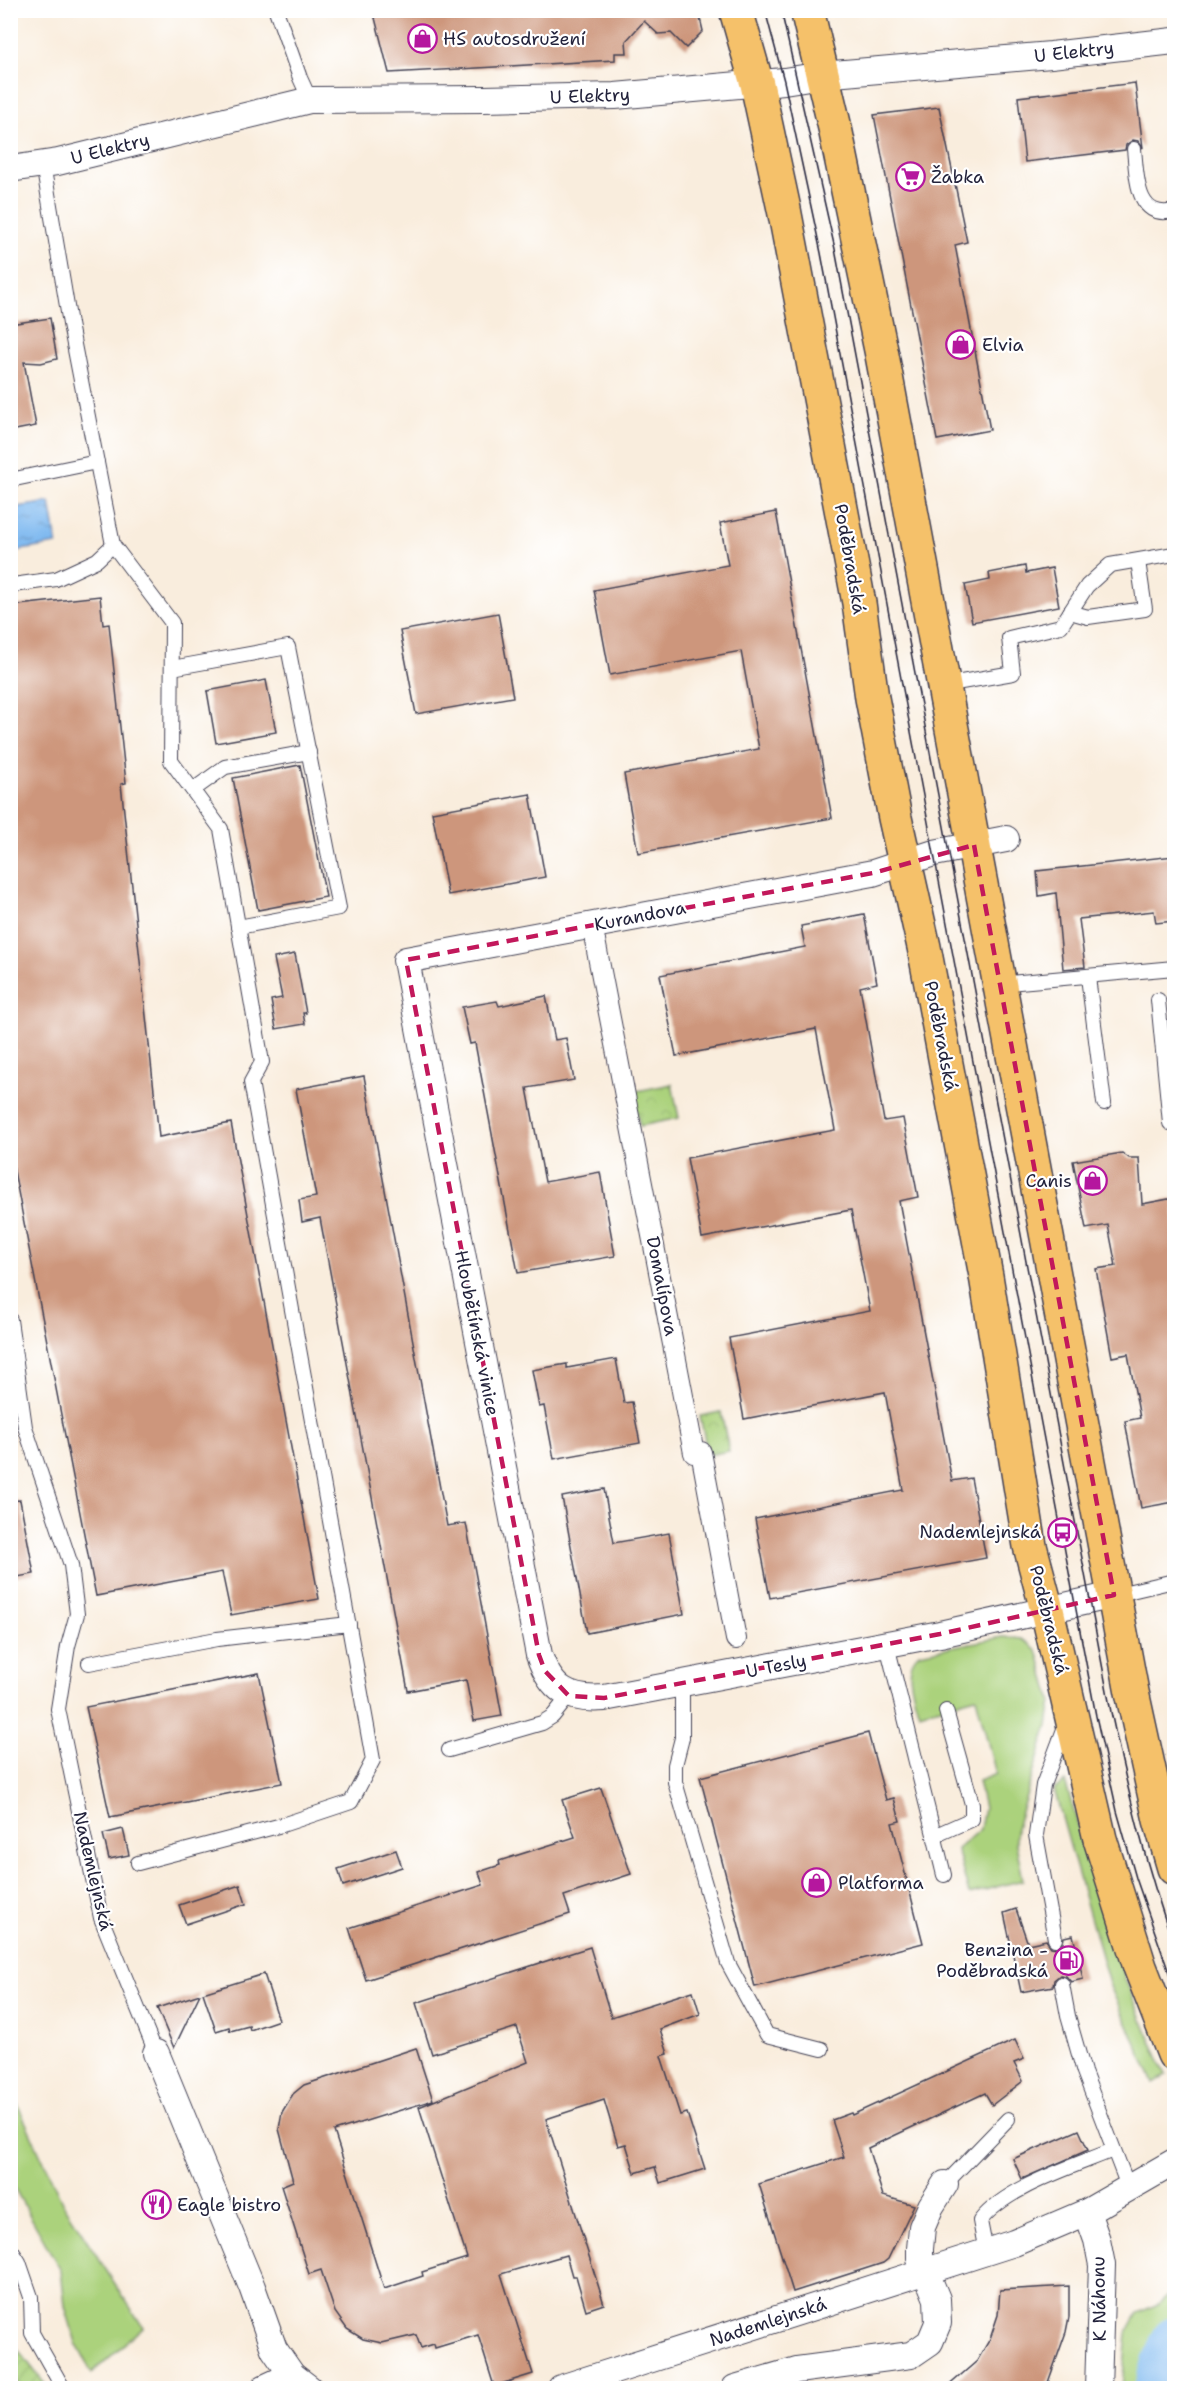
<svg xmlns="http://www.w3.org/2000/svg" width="1185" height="2399" viewBox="0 0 1185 2399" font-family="'Shantell Sans',sans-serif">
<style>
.grass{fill:#abd27c;stroke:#667a5c;stroke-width:1.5}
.park{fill:url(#park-crowns);stroke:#667a5c;stroke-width:1.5}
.garden{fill:url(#garden-furrows);stroke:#667a5c;stroke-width:1.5}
.water{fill:url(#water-ripples);stroke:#506e96;stroke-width:1.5}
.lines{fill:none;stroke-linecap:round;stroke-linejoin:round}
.river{stroke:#7fb9f0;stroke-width:44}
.building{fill:#cd967c}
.service-casing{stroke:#424053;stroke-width:16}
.pedestrian-casing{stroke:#424053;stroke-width:22}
.minor-casing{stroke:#424053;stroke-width:28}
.primary-casing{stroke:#424053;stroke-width:36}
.service{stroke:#fff;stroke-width:14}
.pedestrian{stroke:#fff;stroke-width:20}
.minor{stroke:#fff;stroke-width:26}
.primary{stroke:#f5c16b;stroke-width:33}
.tram{stroke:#22223b;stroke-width:1.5}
.marked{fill:none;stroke:#c2185b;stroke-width:4.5;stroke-dasharray:12 8;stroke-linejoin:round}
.labels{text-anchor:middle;stroke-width:4.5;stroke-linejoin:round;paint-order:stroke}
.poi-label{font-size:18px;fill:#22223b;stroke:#fff;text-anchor:start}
.street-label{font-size:18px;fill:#22223b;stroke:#fff}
</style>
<defs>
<pattern id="park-crowns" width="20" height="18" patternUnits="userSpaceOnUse" patternTransform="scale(1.5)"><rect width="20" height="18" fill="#abd27c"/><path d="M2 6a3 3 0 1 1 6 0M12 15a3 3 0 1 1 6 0" fill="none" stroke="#93b46c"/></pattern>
<pattern id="garden-furrows" width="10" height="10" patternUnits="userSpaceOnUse" patternTransform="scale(1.5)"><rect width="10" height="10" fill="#abd27c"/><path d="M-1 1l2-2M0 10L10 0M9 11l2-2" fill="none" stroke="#93b46c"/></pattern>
<pattern id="water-ripples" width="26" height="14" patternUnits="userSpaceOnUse" patternTransform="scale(1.5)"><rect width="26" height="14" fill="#7fb9f0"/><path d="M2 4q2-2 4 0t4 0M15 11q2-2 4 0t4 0" fill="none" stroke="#6896c4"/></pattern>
</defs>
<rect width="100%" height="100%" fill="#fff"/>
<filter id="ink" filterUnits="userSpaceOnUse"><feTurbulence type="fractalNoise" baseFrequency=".0167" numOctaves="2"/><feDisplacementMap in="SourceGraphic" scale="12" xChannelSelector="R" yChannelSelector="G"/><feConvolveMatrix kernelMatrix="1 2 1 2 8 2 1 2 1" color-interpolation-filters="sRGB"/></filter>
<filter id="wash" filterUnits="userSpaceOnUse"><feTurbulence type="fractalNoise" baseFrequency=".008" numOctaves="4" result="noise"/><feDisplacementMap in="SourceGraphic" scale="24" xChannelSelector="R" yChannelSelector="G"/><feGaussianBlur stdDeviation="1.35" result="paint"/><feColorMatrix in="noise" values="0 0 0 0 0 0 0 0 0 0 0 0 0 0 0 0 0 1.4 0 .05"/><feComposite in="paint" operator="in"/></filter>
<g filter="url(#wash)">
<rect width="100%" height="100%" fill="#f9eddd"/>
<g class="grass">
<path d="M1003 1637 1022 1639 1037 1650 1052 1702 1048 1725 1016 1828V1844L1023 1880 969 1894 957 1849 980 1829 984 1808 978 1781 996 1774 976 1697 919 1713C914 1696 902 1666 919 1653Z"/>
<path d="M1065 1782 1126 1981 1166 2076 1154 2083 1109 1984 1054 1789Z"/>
<path d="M10 2088 62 2202 143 2327 92 2373 76 2343 65 2306 61 2271 11 2182Z"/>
<path d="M1174 2290V2321L1159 2351 1148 2388H1122L1127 2333 1138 2313 1158 2304Z"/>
</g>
<g class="park">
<path d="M672 1084 679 1118 640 1126 632 1092Z"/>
<path d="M721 1412 729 1451 708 1455 700 1416Z"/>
</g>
<path class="garden" d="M11 2301 14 2304 12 2342 48 2388H24V2386L11 2382Z"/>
<path class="water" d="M50 502 57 544 16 551 11 508Z"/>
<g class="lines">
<path class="river" d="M1156 2388 1163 2363 1174 2339"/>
</g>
<g id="blocks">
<g class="building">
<path d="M373 10H698L703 31 686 48 671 33 658 34 644 21 626 41 627 53H615V60L389 73Z"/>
<path d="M1135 83 1143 148 1138 141 1133 140 1126 145 1125 150 1025 162 1018 97Z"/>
<path d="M939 107 967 242 955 245 990 430 937 440 874 115Z"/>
<path d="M50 318 57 359 41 363 24 362 36 426 10 431V324Z"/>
<path d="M776 512 832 818 638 853 624 774 759 749 741 651 610 675 594 590 728 565 720 523Z"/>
<path d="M1025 566 1026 573 1052 568 1059 606 972 622 965 585 990 580 989 573Z"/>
<path d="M100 596 103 625 109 624 126 783 121 784 159 1137 231 1123 319 1599 231 1615 222 1572 96 1596 10 1150V606Z"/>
<path d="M498 613 513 697 416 714 400 631Z"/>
<path d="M266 680 276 732 216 743 207 691Z"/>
<path d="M300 765 326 897 258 910 233 778Z"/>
<path d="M530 794 545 877 448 895 432 812Z"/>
<path d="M1174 856V921L1156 923 1154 911 1079 919 1085 967 1063 969 1056 893 1039 896 1037 871Z"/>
<path d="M864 914 877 983 860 987 884 1121 903 1118 918 1197 899 1201 918 1302 952 1481 971 1478 986 1558 770 1598 755 1519 903 1490 885 1392 744 1419 729 1338 870 1311 851 1210 702 1238 687 1158 835 1130 816 1029 676 1056 660 975 805 947 801 926Z"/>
<path d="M295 954 306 1013H303L305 1024 276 1029 271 1000 282 998 274 958Z"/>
<path d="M546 996 555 1040 566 1038 574 1080 527 1088 545 1182 600 1172 615 1256 518 1273 475 1043 470 1044 462 1007 497 1001 499 1006Z"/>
<path d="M364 1076 447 1526 466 1523 502 1716 474 1721 466 1680 408 1691 320 1218 302 1222 299 1200 316 1197 296 1089Z"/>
<path d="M1122 1153 1129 1158H1139L1142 1204 1174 1198V1502L1141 1508 1125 1421 1140 1418 1128 1354 1112 1357 1096 1269 1116 1266 1108 1225 1086 1229 1073 1161Z"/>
<path d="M616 1359 624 1403 632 1402 640 1443 554 1459 544 1406 539 1407 532 1370 567 1364V1368Z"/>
<path d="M604 1489 614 1543 669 1533 684 1614 587 1633 562 1497Z"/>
<path d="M20 1500 34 1574 12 1578 10 1568V1501Z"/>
<path d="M259 1673 282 1783 110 1817 86 1707Z"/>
<path d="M868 1733 886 1800 894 1798 900 1821 892 1823 923 1943 755 1987 700 1777Z"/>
<path d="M601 1788 631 1874 564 1896 570 1914 366 1980 349 1928 483 1885 479 1872 500 1865 499 1861 575 1837 562 1800Z"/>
<path d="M123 1829 129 1855 109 1859 103 1834Z"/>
<path d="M396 1850 402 1867 343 1886 338 1869Z"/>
<path d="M240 1885 246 1904 186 1924 179 1905Z"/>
<path d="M1016 1909 1028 1944 1046 1940 1051 1947 1057 1948 1063 1943 1064 1937 1073 1935 1083 1979 1071 1982 1066 1976 1060 1975 1054 1980 1053 1986 1021 1992 1004 1913Z"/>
<path d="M590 1947 611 2017 693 1991 700 2014 660 2029 668 2054 661 2056 680 2115 687 2113 705 2169 660 2183 655 2167 635 2173 626 2144 618 2146 604 2100 546 2119 604 2304 586 2310 576 2276H572L566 2255 501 2274 533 2374 494 2386 478 2335 435 2348 434 2344 421 2348 416 2335 382 2343 363 2339 347 2329 335 2312 321 2270 309 2274 281 2186 293 2181 279 2129 282 2112 293 2094 304 2085 416 2048 433 2100 334 2131 384 2289 423 2276 422 2272 467 2258 419 2107 528 2062 517 2027 432 2054 416 2003Z"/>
<path d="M264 1974 279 2020 250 2030 249 2026 230 2031 229 2027 216 2031 203 1993Z"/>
<path d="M200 1994 174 2048 157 2008Z"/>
<path d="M1015 2040 1024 2059 1014 2063 1023 2081 992 2105 985 2093 868 2148 883 2196 914 2205 888 2259 883 2263 793 2292 759 2184 844 2157 832 2120 851 2113 852 2115Z"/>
<path d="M1079 2130 1088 2150 1022 2179 1013 2159Z"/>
<path d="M1069 2286V2317L1066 2332 1046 2388H946L977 2361 990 2339 998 2315 1000 2290Z"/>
</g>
</g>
</g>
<g filter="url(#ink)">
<use href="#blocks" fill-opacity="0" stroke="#424053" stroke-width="1.5"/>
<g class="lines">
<defs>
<g id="service">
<path d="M276 10 300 78 310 100"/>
<path d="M1134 149C1137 175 1135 220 1174 211"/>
<path d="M43 164 70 324 113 545 172 623 171 761 221 829 262 1062 251 1082 373 1760 351 1802 282 1825 138 1863"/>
<path d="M10 480 97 462"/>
<path d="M13 585 56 579 97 560 113 545"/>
<path d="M1070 612 1088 617 1145 609 1138 561"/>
<path d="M172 668 288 647 339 908 238 927"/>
<path d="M944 685 1013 673 1009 638 1061 626 1087 586 1110 565 1174 554"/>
<path d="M193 790 225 767 309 752"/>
<path d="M1088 977 1104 1103"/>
<path d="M999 984 1174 968"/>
<path d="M1158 1000 1170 1123 1174 1122"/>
<path d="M10 1320 25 1427 71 1565 77 1614 68 1646 58 1709 101 1918 156 2053"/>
<path d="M1114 1595 1174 1581"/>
<path d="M887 1645 944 1875"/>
<path d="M89 1663 217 1639 349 1624"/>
<path d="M682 1683V1738L675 1765V1782L728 1963 767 2035 822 2049"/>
<path d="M449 1750 542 1723 553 1716 569 1696"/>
<path d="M934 1836 972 1819V1804L946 1711"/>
<path d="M1055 1939 1036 1835 1043 1785 1066 1724"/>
<path d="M1062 1984 1068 2016 1084 2072 1129 2189"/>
<path d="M945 2184 1008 2119"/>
<path d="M10 2248 19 2262 31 2297 32 2333 63 2388"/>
<path d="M986 2252 980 2221C1006 2187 1075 2166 1113 2150"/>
</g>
<path id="pedestrian" d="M592 925 694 1453 701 1452 736 1639"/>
<g id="minor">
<path d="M10 169 58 162 310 100 484 99 615 96 784 81 822 75 1051 55 1174 41"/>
<path d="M1006 839 934 853 873 873 406 960 539 1655C551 1689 567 1701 604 1698L940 1634 1114 1595"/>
<path d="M156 2053 252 2287 274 2349 292 2375 309 2388"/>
<path d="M1087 2212 1097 2240 1102 2265 1098 2388"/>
<path d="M264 2388 292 2375"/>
<path d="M561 2388 1014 2243 1087 2212 1174 2162"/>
<path d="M735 2388 797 2370 911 2355 930 2342 938 2323 937 2299 920 2258V2249L922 2227 931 2206 945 2184"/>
</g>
<g id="primary">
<path d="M736 10 757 84 784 209 859 603 872 698 895 818 924 947 986 1276 1030 1546 1047 1610 1100 1839 1140 1967 1174 2054"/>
<path d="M807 10 835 128 882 355 1132 1692 1160 1820 1174 1868"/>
</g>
</defs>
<use href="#service" class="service-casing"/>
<use href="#pedestrian" class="pedestrian-casing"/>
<use href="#minor" class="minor-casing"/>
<use href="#primary" class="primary-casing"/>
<use href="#service" class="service"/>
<use href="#pedestrian" class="pedestrian"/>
<use href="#minor" class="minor"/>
<use href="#primary" class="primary"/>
<g class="tram">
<path d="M765 10 784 81 821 253 1096 1716 1117 1811 1136 1878 1174 1987"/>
<path d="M781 10 835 249 1111 1712C1128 1791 1146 1868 1174 1945"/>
</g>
</g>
</g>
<path class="marked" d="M974 845 1114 1595 940 1634 604 1698 569 1696 545 1671 539 1655 406 960 873 873Z"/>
<defs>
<symbol id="shop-ring" viewBox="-11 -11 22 22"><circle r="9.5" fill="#fff" stroke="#b5179e" stroke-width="1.5"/><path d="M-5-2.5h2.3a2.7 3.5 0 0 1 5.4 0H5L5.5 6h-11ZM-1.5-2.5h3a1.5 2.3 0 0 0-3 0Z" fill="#b5179e"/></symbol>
<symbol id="supermarket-ring" viewBox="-11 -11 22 22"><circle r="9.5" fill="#fff" stroke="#b5179e" stroke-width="1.5"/><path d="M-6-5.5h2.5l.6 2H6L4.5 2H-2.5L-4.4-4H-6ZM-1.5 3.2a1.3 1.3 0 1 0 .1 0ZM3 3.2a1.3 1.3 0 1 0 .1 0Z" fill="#b5179e"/></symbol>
<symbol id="bus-ring" viewBox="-11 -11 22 22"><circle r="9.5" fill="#fff" stroke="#b5179e" stroke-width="1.5"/><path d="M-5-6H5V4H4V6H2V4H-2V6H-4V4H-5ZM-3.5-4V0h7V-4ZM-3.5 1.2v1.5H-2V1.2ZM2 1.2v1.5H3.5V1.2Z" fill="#b5179e"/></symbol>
<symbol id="fuel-ring" viewBox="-11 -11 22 22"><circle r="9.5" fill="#fff" stroke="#b5179e" stroke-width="1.5"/><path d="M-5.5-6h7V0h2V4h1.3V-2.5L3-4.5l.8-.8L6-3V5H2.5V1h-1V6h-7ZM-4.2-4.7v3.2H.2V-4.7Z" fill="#b5179e"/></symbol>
<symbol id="restaurant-ring" viewBox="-11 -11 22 22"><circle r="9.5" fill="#fff" stroke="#b5179e" stroke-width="1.5"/><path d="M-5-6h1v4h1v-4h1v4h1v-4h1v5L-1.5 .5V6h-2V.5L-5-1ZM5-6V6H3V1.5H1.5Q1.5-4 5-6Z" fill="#b5179e"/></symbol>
</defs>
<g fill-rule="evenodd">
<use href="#shop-ring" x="406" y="22" width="33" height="33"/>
<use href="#supermarket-ring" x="894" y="160" width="33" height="33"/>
<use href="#shop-ring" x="944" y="328" width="33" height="33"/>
<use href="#shop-ring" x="1076" y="1164" width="33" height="33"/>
<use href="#bus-ring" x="1046" y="1516" width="33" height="33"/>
<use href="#shop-ring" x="800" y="1866" width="33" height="33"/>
<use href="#fuel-ring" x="1052" y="1944" width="33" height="33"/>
<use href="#restaurant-ring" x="140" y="2188" width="33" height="33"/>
</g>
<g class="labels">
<g class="poi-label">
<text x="443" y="45">HS autosdružení</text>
<text x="931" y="183">Žabka</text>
<text x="982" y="351">Elvia</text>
<text x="1072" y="1187" text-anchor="end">Canis</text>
<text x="1041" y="1538" text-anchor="end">Nademlejnská</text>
<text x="838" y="1889">Platforma</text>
<text x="1048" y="1956" text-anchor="end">Benzina -<tspan x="1048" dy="21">Poděbradská</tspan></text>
<text x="177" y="2211">Eagle bistro</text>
</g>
<g class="street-label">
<text transform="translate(1074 52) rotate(-6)" y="6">U Elektry</text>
<text transform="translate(590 96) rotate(-2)" y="6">U Elektry</text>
<text transform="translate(110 149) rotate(-14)" y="6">U Elektry</text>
<text transform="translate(850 559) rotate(80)" y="6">Poděbradská</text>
<text transform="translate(640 916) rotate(-11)" y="6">Kurandova</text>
<text transform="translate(941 1036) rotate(79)" y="6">Poděbradská</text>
<text transform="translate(662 1286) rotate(79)" y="6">Domalípova</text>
<text transform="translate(477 1333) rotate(79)" y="6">Hloubětínská vinice</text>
<text transform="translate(1049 1620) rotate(76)" y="6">Poděbradská</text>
<text transform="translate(776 1666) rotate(-11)" y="6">U Tesly</text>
<text transform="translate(93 1871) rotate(77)" y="6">Nademlejnská</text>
<text transform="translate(1099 2299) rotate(-91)" y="6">K Náhonu</text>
<text transform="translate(768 2322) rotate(-18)" y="6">Nademlejnská</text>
</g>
</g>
<rect width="1185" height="2399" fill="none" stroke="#fff" stroke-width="36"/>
</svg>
